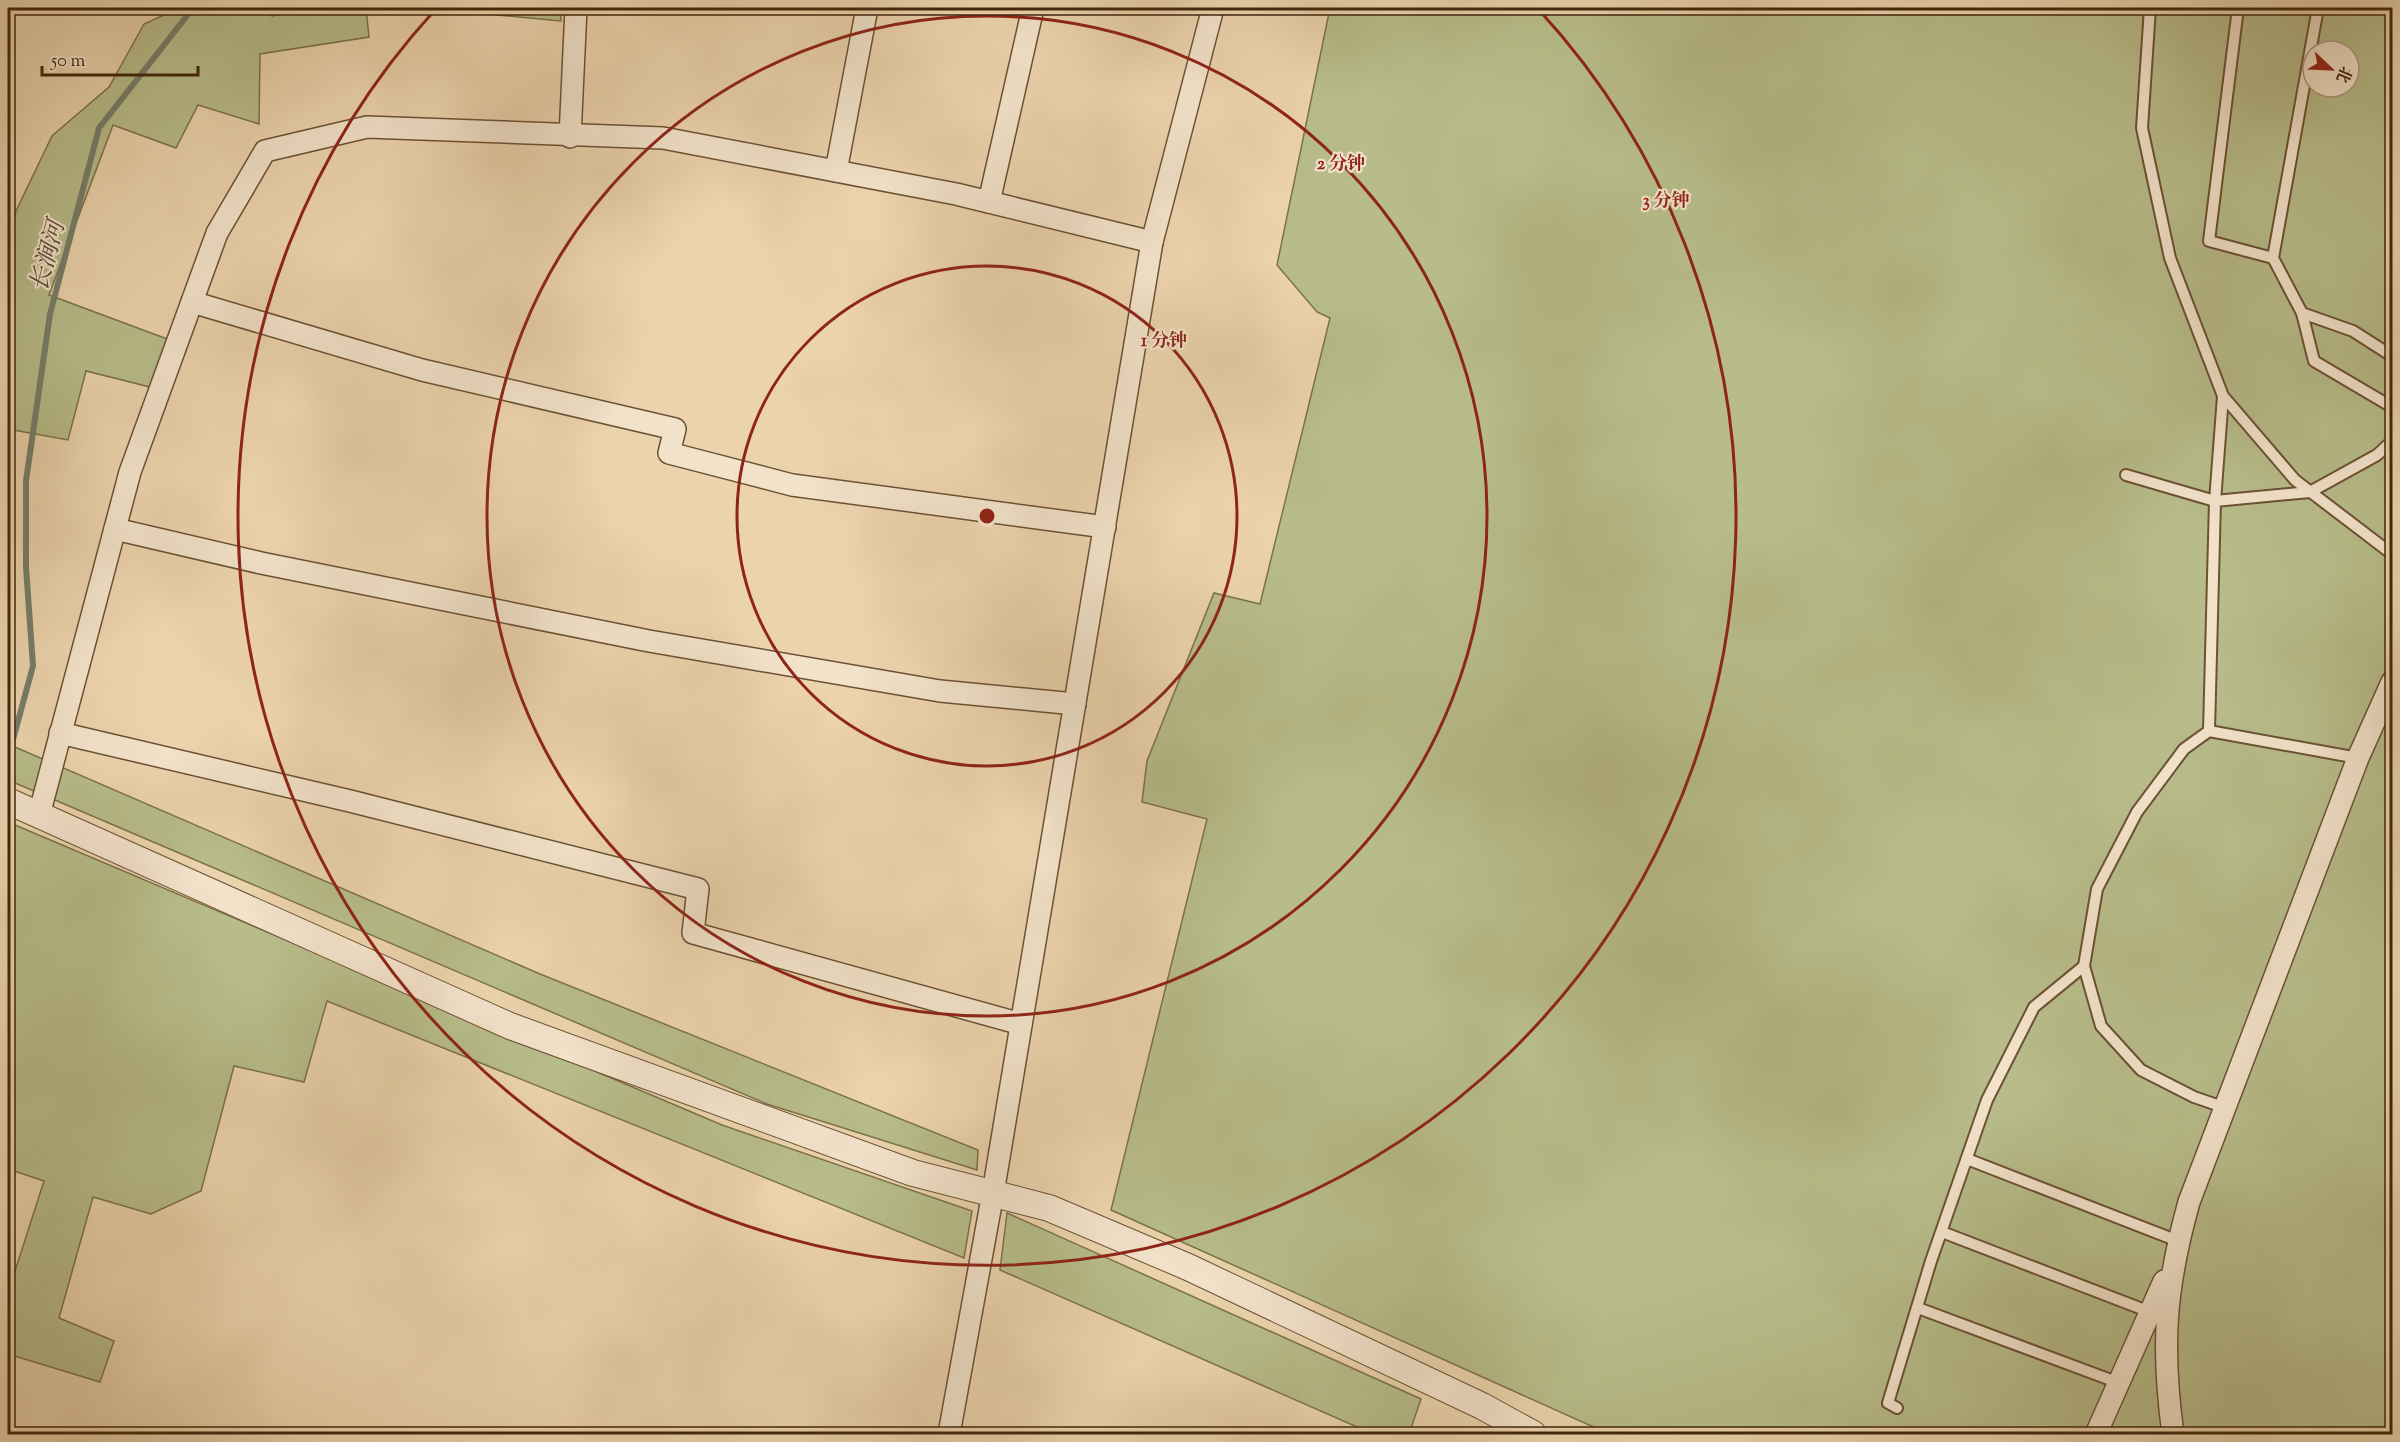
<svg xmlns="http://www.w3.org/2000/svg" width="2400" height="1442" viewBox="0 0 2400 1442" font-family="'Sorts Mill Goudy','Noto Serif SC',serif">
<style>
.green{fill:#b7bc8a;stroke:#7c714b;stroke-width:1.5;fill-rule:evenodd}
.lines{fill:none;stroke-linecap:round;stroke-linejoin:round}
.stream{stroke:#767e6a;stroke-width:6}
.service-casing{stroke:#6c5134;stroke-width:14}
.minor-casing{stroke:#6c5134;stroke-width:24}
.tertiary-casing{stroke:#6c5134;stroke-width:28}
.service{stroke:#f2e2ca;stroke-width:10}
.minor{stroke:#f2e2ca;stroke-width:21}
.tertiary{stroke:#f2e2ca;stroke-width:26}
.ring{fill:none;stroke:#8f2418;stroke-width:3}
.labels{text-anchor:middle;stroke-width:4.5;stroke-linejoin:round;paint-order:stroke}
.water-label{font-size:24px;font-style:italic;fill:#574a33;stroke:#f2e2ca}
.centre{fill:#8f2418;stroke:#f2e2ca;stroke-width:3}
.ring-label{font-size:18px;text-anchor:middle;font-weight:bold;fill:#8f2418;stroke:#f2e2ca;stroke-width:4.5;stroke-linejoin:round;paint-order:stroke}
</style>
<rect width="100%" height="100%" fill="#ebd3ad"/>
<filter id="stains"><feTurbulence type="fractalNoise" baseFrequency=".00333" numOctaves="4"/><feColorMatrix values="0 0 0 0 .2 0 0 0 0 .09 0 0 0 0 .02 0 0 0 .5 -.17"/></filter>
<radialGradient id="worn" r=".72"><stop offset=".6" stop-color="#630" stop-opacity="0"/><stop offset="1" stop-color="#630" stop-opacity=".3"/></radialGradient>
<g class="green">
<path d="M179 8H239L273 16 298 8H366L369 37 260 54 259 124 198 105 176 148 113 125 49 295 178 343 162 390 86 371 68 440 8 429V250L16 211 52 136 109 87 144 24Z"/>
<path d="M425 8H560L561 21Z"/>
<path d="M1330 8H2392V1434H1609L1111 1210 1207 819 1142 802 1147 761 1214 593 1260 604 1330 318 1317 312 1277 265ZM2313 51H2349V87H2313Z"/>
<path d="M8 744 540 974 978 1150 977 1170 767 1104 8 780Z"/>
<path d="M8 822 722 1125 972 1211 964 1258 327 1001 304 1082 234 1066 201 1191 151 1214 93 1197 59 1318 114 1341 100 1382 8 1354V1293L44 1181 8 1169Z"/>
<path d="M1007 1213 1421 1399 1409 1434H1373L1000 1270Z"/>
</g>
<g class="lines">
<path class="stream" d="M8 758 33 666 26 567V481L50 314 99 128 193 8"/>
<defs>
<g id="service">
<path d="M2150 8 2142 128 2170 258 2223 396 2295 480 2392 554"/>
<path d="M2238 8 2209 241 2273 258"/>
<path d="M2318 8 2273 258 2302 313 2353 331 2392 356"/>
<path d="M2302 313 2314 361 2392 407"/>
<path d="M2126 475 2215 501 2310 492 2377 455 2392 441"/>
<path d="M2209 731 2215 501 2223 396"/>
<path d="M2223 1107 2194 1097 2141 1070 2101 1026 2084 966 2097 889 2137 812 2184 749 2209 731 2358 758"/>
<path d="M1967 1159 2178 1241"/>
<path d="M1942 1232 2150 1312"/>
<path d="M1918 1308 2119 1383"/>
<path d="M1897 1408 1888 1403 1931 1261 1987 1100 2034 1007 2084 966"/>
</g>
<g id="minor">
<path d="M570 137 576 8"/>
<path d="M836 171 867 8"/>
<path d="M989 202 1033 8"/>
<path d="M192 302 422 370 675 429 669 453 792 485 1105 527"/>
<path d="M115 529 261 563 649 641 940 691 1075 704"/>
<path d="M60 733 350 801 698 889 693 933 1021 1024"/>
<path d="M39 815 130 472 217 233 265 151 367 127 663 138 956 194 1152 242"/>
<path d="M949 1434 993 1193 1152 242 1213 8"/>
<path d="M2096 1434 2164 1281"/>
<path d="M2173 1434C2161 1346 2165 1288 2189 1202L2358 758 2392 682"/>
</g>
<path id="tertiary" d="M8 801 510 1026 913 1173 1049 1208 1188 1267 1482 1406 1533 1434"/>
</defs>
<use href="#service" class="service-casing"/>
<use href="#minor" class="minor-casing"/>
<use href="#tertiary" class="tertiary-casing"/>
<use href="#service" class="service"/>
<use href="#minor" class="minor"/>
<use href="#tertiary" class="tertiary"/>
</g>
<g class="ring">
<circle cx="987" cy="516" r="250"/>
<circle cx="987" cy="516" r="500"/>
<path d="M1539 10A749 749 0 1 1 435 10"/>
</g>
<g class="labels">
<g class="water-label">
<text transform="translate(47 256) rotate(-75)" y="8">长涧河</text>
</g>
</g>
<circle cx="987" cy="516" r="9" class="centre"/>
<g class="ring-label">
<text x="1341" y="169">2 分钟</text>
<text x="1666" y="206">3 分钟</text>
<text x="1164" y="346">1 分钟</text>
</g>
<rect width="2400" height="1442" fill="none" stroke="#ebd3ad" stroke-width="30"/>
<rect x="9" y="9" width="2382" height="1424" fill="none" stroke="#41260c" stroke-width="3"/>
<rect x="15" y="15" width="2370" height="1412" fill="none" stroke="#41260c" stroke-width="1.5"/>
<g transform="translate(2331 69) rotate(113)"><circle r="28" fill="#f2e2ca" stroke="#ab977e" stroke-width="1.5"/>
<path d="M0-4.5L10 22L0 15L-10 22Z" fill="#8f2418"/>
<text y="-9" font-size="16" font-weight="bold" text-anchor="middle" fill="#41260c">北</text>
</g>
<path d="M42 66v9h156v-9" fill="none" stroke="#41260c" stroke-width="3"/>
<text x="51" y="66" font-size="18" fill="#41260c" stroke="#f2e2ca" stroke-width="4.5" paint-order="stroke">50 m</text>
<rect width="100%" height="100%" filter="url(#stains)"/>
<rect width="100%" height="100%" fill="url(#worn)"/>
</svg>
